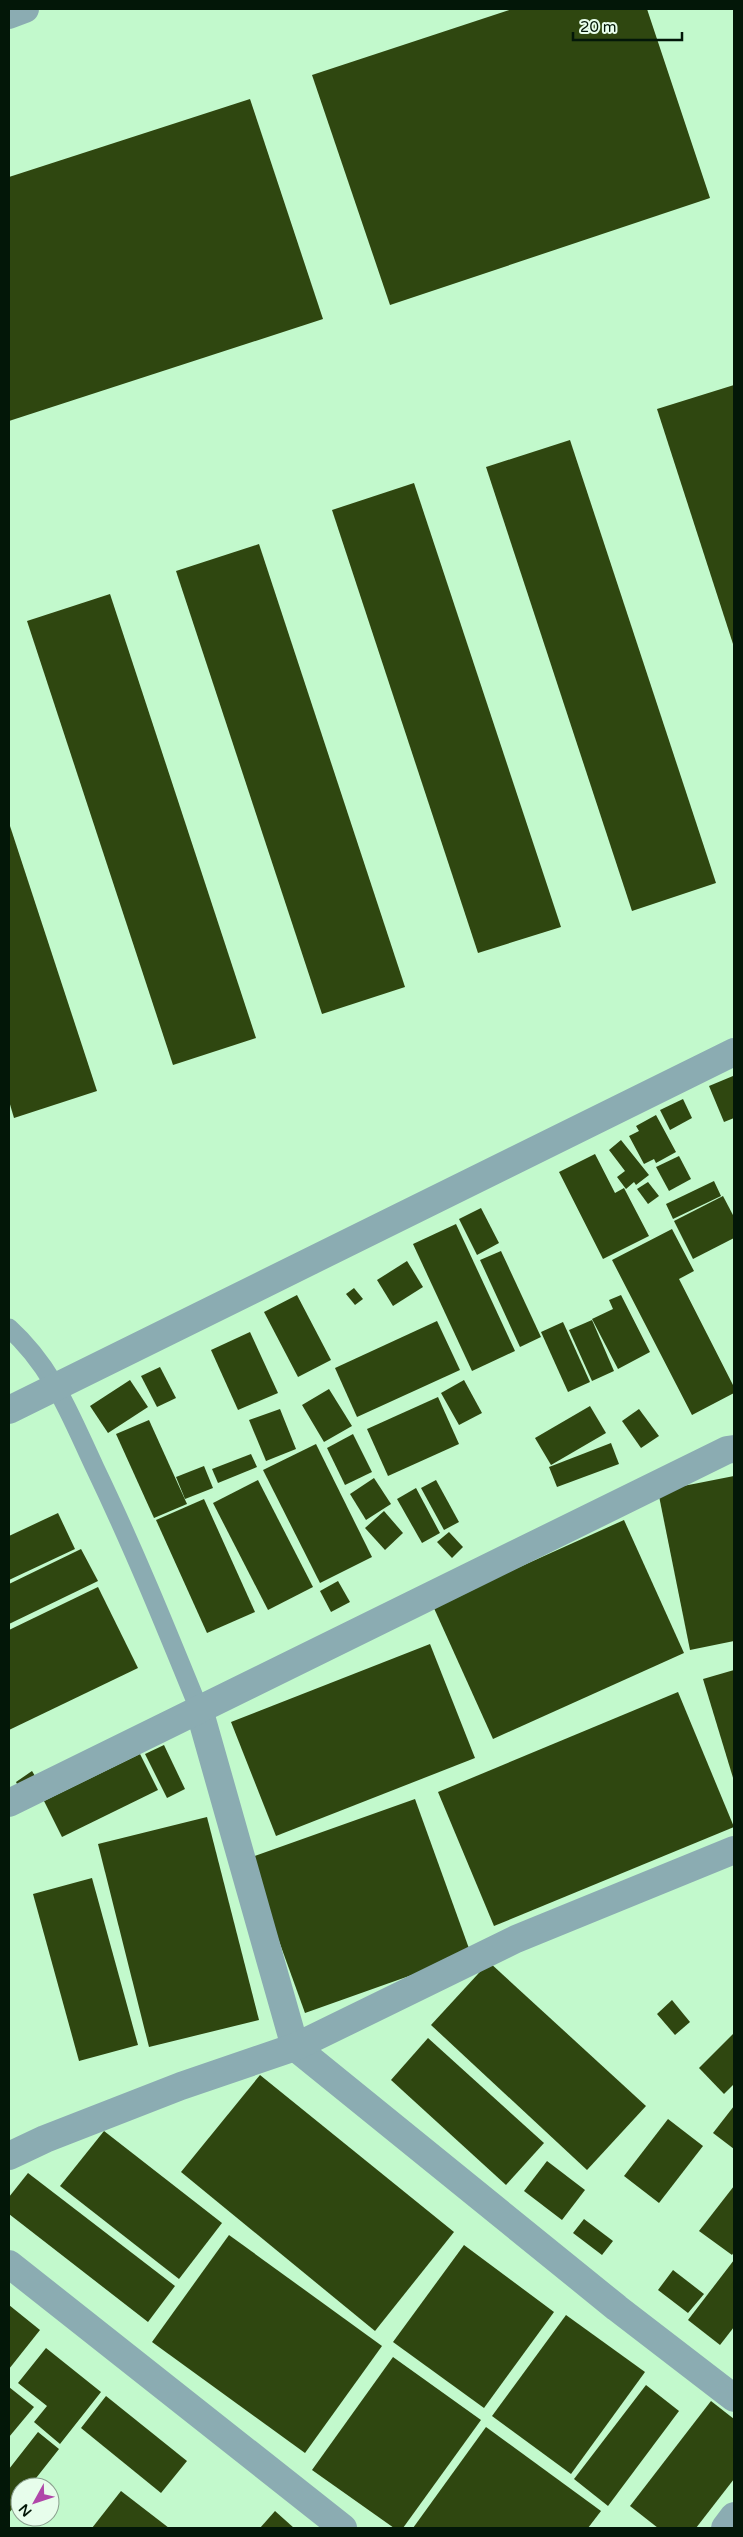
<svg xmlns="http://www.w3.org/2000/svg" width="743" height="2537" viewBox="0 0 743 2537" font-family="'Varela Round',sans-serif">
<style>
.building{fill:#2f4710}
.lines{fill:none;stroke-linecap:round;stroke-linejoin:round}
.service{stroke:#8bacb2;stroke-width:19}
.minor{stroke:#8bacb2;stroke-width:28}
</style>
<rect width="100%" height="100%" fill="#c2f9cc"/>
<g class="building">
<path d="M512 9H647L710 198 390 305 312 75Z"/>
<path d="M250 99 323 319 9 421V177Z"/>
<path d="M734 385V647L657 409Z"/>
<path d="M570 440 716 883 632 911 486 467Z"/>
<path d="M414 483 561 927 478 953 332 510Z"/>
<path d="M259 544 405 987 322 1014 176 571Z"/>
<path d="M110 594 256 1038 173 1065 27 621Z"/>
<path d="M9 823 97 1091 14 1118 9 1101Z"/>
<path d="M733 1076 734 1118 724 1122 709 1086Z"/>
<path d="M683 1099 692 1118 670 1130 660 1110Z"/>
<path d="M656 1115 676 1152 656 1163 654 1159 644 1164 629 1136 639 1131 636 1126Z"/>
<path d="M621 1140 649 1175 636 1185 634 1182 626 1189 617 1177 625 1171 609 1150Z"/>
<path d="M595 1154 615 1193 624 1188 649 1236 603 1259 559 1172Z"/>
<path d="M679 1156 691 1179 669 1191 656 1167Z"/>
<path d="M714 1181 721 1196 673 1219 666 1204Z"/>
<path d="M648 1182 659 1196 648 1204 637 1189Z"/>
<path d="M723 1196 734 1217V1238L693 1259 674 1221Z"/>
<path d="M481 1208 499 1243 477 1255 459 1219Z"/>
<path d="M456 1224 515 1351 472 1371 413 1244Z"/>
<path d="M672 1229 694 1271 679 1279 734 1387V1393L692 1415 612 1260Z"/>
<path d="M501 1251 541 1337 520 1347 480 1260Z"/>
<path d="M407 1261 423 1287 393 1306 377 1280Z"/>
<path d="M354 1288 363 1299 355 1305 346 1294Z"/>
<path d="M297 1295 331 1360 298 1377 264 1312Z"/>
<path d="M621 1295 650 1352 618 1369 592 1319 613 1309 609 1300Z"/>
<path d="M592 1320 614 1371 592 1381 569 1330Z"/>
<path d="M437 1321 460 1370 357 1417 335 1368Z"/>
<path d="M563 1322 590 1382 568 1392 541 1332Z"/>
<path d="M250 1332 278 1393 238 1410 211 1350Z"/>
<path d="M160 1367 176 1398 157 1407 141 1376Z"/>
<path d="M130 1380 148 1407 108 1433 90 1406Z"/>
<path d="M464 1380 482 1413 459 1425 441 1393Z"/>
<path d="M329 1389 352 1426 324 1442 302 1405Z"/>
<path d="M438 1397 459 1444 388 1476 367 1429Z"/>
<path d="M590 1406 606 1433 551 1465 535 1438Z"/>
<path d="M280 1409 296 1449 266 1461 249 1420Z"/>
<path d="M639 1409 659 1436 641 1448 622 1421Z"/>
<path d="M149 1420 187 1504 154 1518 116 1434Z"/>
<path d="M353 1434 372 1472 345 1485 327 1448Z"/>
<path d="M611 1443 619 1464 557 1487 549 1467Z"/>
<path d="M316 1444 372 1557 320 1583 263 1470Z"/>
<path d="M251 1454 257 1467 218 1483 212 1469Z"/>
<path d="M204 1466 213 1488 185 1499 176 1477Z"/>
<path d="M734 1476V1641L690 1650 658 1491Z"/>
<path d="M374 1478 391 1504 366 1520 350 1494Z"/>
<path d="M258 1480 313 1587 268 1610 213 1503Z"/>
<path d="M436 1480 459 1522 444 1530 421 1488Z"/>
<path d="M416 1488 440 1533 422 1543 397 1499Z"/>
<path d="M204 1499 255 1612 207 1633 156 1520Z"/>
<path d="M384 1511 403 1533 385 1550 365 1528Z"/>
<path d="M58 1513 75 1549 9 1580V1536Z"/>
<path d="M624 1520 684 1653 493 1739 433 1606Z"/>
<path d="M449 1532 463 1547 452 1558 437 1542Z"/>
<path d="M81 1549 98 1581 9 1624V1584Z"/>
<path d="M338 1581 350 1602 331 1612 320 1591Z"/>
<path d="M98 1587 138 1668 9 1730V1630Z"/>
<path d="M430 1644 475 1758 276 1836 231 1722Z"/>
<path d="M734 1670V1781L703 1679Z"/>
<path d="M678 1692 734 1827 494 1926 438 1792Z"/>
<path d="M164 1745 185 1789 167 1798 145 1754Z"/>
<path d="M140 1754 158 1790 62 1837 44 1801Z"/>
<path d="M32 1771 38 1781 21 1792 16 1782Z"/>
<path d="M415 1799 471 1954 305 2013 249 1858Z"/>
<path d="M207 1817 259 2020 149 2047 98 1844Z"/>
<path d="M92 1878 138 2045 79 2061 33 1894Z"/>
<path d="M489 1962 646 2106 587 2170 431 2025Z"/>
<path d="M672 2000 690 2022 675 2035 657 2014Z"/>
<path d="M734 2033V2084L724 2094 699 2068Z"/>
<path d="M428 2038 544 2143 506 2185 391 2080Z"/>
<path d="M260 2075 454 2232 375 2331 181 2172Z"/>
<path d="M734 2106V2149L713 2133Z"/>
<path d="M668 2119 703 2146 659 2203 624 2176Z"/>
<path d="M104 2131 222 2223 179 2279 60 2186Z"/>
<path d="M547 2161 585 2190 562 2220 524 2191Z"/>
<path d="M28 2173 175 2286 148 2322 9 2214V2197Z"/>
<path d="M734 2186V2252L732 2255 699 2231Z"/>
<path d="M584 2219 613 2241 602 2255 573 2233Z"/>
<path d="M229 2235 382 2346 305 2453 152 2342Z"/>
<path d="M464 2245 554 2312 484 2408 393 2342Z"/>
<path d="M734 2260V2327L720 2345 688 2320Z"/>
<path d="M673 2270 704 2294 688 2313 658 2290Z"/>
<path d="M9 2305 40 2330 9 2369Z"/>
<path d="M566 2315 645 2372 571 2474 492 2416Z"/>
<path d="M46 2348 101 2392 60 2444 34 2422 47 2406 18 2383Z"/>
<path d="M393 2357 481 2420 403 2528H394L312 2470Z"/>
<path d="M646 2385 679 2411 608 2506 574 2479Z"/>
<path d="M9 2387 34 2407 9 2437Z"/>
<path d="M106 2396 187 2461 161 2493 81 2428Z"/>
<path d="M711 2401 734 2419V2479L696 2528H658L630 2506Z"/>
<path d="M486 2427 601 2511 588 2528H413Z"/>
<path d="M38 2432 59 2449 29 2487H20V2499L9 2513V2469Z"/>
<path d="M121 2491 169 2528H92Z"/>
<path d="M275 2511 294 2528H260Z"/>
</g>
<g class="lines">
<path class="service" d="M9 1328C53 1368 70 1415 95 1468 133 1547 166 1628 199 1709"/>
<g class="minor">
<path d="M9 15 25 9"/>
<path d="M9 1410 734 1052"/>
<path d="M199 1709 295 2047 617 2308 734 2398"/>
<path d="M9 1803 727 1450 734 1449"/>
<path d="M9 2156 45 2139 181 2086 295 2047 516 1939 734 1850"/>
<path d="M9 2264 343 2528"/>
<path d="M725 2528 734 2516"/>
</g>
</g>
<rect width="743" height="2537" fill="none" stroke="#031708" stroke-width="20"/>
<g transform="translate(35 2502) rotate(230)"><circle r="24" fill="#e7fdeb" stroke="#8ca190"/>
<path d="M0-4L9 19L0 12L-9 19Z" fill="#b047a9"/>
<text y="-8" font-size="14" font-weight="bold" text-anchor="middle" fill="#031708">N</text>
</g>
<path d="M573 32v8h109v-8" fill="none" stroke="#031708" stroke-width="2.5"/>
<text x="580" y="32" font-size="15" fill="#031708" stroke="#e7fdeb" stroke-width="4" paint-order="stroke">20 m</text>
</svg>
